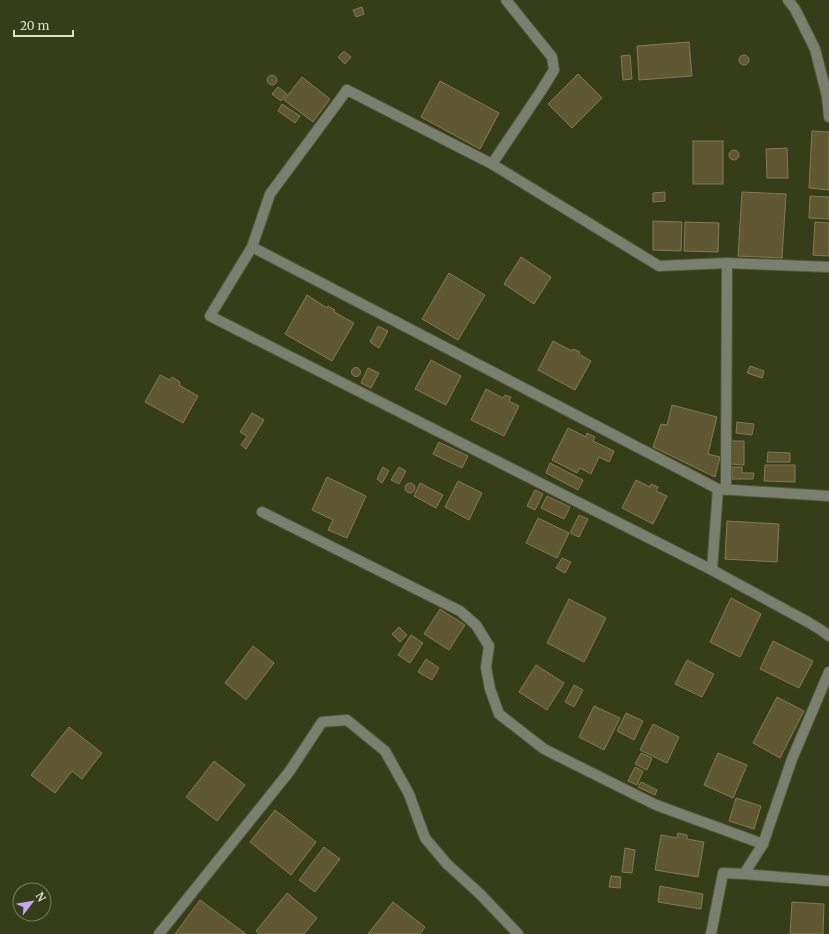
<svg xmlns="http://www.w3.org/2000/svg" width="829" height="934" viewBox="0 0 829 934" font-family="Merriweather,serif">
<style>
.building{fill:#605833;stroke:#837b55}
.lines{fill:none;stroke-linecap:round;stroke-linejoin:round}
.minor-casing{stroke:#545a39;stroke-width:12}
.minor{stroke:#7b7f6f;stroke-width:10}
</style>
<rect width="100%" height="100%" fill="#363d19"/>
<g class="building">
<path d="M362 7 364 14 356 17 353 10Z"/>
<path d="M689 42 692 76 639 80 637 46Z"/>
<path d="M344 51 351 57 345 64 338 57Z"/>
<path d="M630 55 632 79 623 80 621 56Z"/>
<circle cx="744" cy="60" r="5"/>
<path d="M578 74 602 98 572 128 548 104Z"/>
<circle cx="272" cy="80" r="5"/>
<path d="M302 77 330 99 313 122 284 100Z"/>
<path d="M440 81 499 113 480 149 421 117Z"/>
<path d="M278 87 287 94 281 101 272 94Z"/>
<path d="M282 104 300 116 295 123 278 111Z"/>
<path d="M812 131 829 132V190L809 188Z"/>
<rect x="693" y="141" width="30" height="43"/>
<path d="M787 148 788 178H767L766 149Z"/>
<circle cx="734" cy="155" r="5"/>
<path d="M665 192V201L653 202V193Z"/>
<path d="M742 192 786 194 782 258 738 256Z"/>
<path d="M810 196 829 197V219L809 218Z"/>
<path d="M653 221 682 222 681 251 653 250Z"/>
<path d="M685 222 719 223 718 252 684 251Z"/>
<path d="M815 222 829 223V256L813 255Z"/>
<path d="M521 257 551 277 534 304 504 284Z"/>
<path d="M449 273 485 295 458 340 422 319Z"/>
<path d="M307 295 327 308 328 306 335 310 334 312 354 323 332 361 285 334Z"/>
<path d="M378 326 388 331 379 348 370 342Z"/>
<path d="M553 341 572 351 573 349 580 352 579 354 591 361 575 390 538 370Z"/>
<path d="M431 360 461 376 446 405 415 389Z"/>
<path d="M750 366 764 371 762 378 747 373Z"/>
<circle cx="356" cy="372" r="4.5"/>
<path d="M368 368 379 373 371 388 361 383Z"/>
<path d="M160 375 170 380 172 377 180 382 179 385 198 396 183 423 145 402Z"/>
<path d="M486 389 503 398 505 395 511 397 509 401 519 406 504 436 471 420Z"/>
<path d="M672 405 717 417 708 454 720 457 715 477 653 447 661 424 667 425Z"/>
<path d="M252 413 264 420 246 449 241 445 247 436 240 432Z"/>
<path d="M737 422 754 424 752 435 736 433Z"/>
<path d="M568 428 586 437 587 433 595 437 593 441 614 451 609 462 599 457 591 474 580 468 577 473 552 460Z"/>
<path d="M731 441H744V465L731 464Z"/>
<path d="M439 442 468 456 462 468 433 454Z"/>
<path d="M768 452 790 453V462H767Z"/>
<path d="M550 463 583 480 578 490 546 473Z"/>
<path d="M765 465H795V482L764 481Z"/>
<path d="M383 467 389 471 382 483 377 479Z"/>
<path d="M399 467 406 471 399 484 391 480Z"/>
<path d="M732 467H742V473H754L753 479H732Z"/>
<path d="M327 477 366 496 347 538 328 530 333 520 312 510Z"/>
<path d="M636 480 650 487 651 484 658 487 656 491 667 496 653 524 622 508Z"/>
<path d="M458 481 482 493 469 520 445 507Z"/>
<path d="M420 483 443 495 436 508 414 496Z"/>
<circle cx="410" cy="488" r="5"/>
<path d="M535 490 543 494 535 510 527 506Z"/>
<path d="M547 496 570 507 564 519 541 508Z"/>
<path d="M579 515 588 519 579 537 570 533Z"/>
<path d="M538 518 569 533 557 558 526 543Z"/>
<path d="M727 521 779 524 777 562 725 559Z"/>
<path d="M562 558 571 562 565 573 556 568Z"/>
<path d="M731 598 761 614 740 657 710 642Z"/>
<path d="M569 599 606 618 584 662 547 643Z"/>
<path d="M440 609 465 625 449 650 424 634Z"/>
<path d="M399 627 407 635 400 642 392 634Z"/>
<path d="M411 635 423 643 410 663 398 655Z"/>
<path d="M773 641 813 661 799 688 760 669Z"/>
<path d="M253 646 274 663 246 700 225 683Z"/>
<path d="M426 659 439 668 432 680 418 672Z"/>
<path d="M687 660 714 674 702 697 675 684Z"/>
<path d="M536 665 564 683 547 710 519 692Z"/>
<path d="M574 685 583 690 574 707 565 702Z"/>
<path d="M777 697 804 711 780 758 753 743Z"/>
<path d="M594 706 620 718 604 750 579 737Z"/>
<path d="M626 713 643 721 634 740 617 731Z"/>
<path d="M653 724 679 737 667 763 640 750Z"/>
<path d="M69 727 102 753 82 779 72 771 55 793 31 775Z"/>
<path d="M641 753 652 758 647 770 635 764Z"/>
<path d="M718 753 747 765 733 798 704 785Z"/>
<path d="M214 761 245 785 217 821 186 797Z"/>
<path d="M635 767 643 771 637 785 628 781Z"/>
<path d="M641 782 657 790 655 795 638 787Z"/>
<path d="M736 798 761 806 754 829 729 821Z"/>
<path d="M275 810 316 842 291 875 250 842Z"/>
<path d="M678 833 687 835V839L704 842 698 877 655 870 661 835 677 838Z"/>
<path d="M324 847 340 859 315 892 299 880Z"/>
<path d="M625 848 635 850 632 873 622 872Z"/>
<path d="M611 876 621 877 620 888 609 887Z"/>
<path d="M660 886 703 894 701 909 658 902Z"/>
<path d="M287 893 317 918 304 934H259L256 931Z"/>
<path d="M200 900 246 934H175Z"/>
<path d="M393 902 425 927 420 934H368Z"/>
<path d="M792 902 824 904 823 934H790Z"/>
</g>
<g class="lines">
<defs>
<g id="minor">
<path d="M788 0 795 9 815 49 827 96 829 117"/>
<path d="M492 164 541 91 554 70 552 57 506 0"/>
<path d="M252 247 718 489 829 496"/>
<path d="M829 267 727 263 659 266 492 164 347 90 270 194 252 247 210 316 712 570 808 622 821 630 829 636"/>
<path d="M726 490 727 263"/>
<path d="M262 512 460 611 476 625 489 646 486 667 490 689 499 714 544 749 656 805 763 844"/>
<path d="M712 570 718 489"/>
<path d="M744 874 763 844 792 759 829 672"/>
<path d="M159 934 289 772 322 722 347 720 385 751 409 794 425 838 447 864 480 894 518 934"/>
<path d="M711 934 723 873 744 874 829 881"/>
</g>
</defs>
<use href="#minor" class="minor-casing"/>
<use href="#minor" class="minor"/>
</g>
<g transform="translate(32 902) rotate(59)"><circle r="19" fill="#363d19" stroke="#787e60"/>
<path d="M0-3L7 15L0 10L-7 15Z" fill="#c1a8f3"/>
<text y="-6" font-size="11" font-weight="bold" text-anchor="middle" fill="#dadfcb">N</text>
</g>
<path d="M14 30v6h59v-6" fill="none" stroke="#dadfcb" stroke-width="2"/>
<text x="20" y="30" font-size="12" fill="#dadfcb" stroke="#363d19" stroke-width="3" paint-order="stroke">20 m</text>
</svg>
